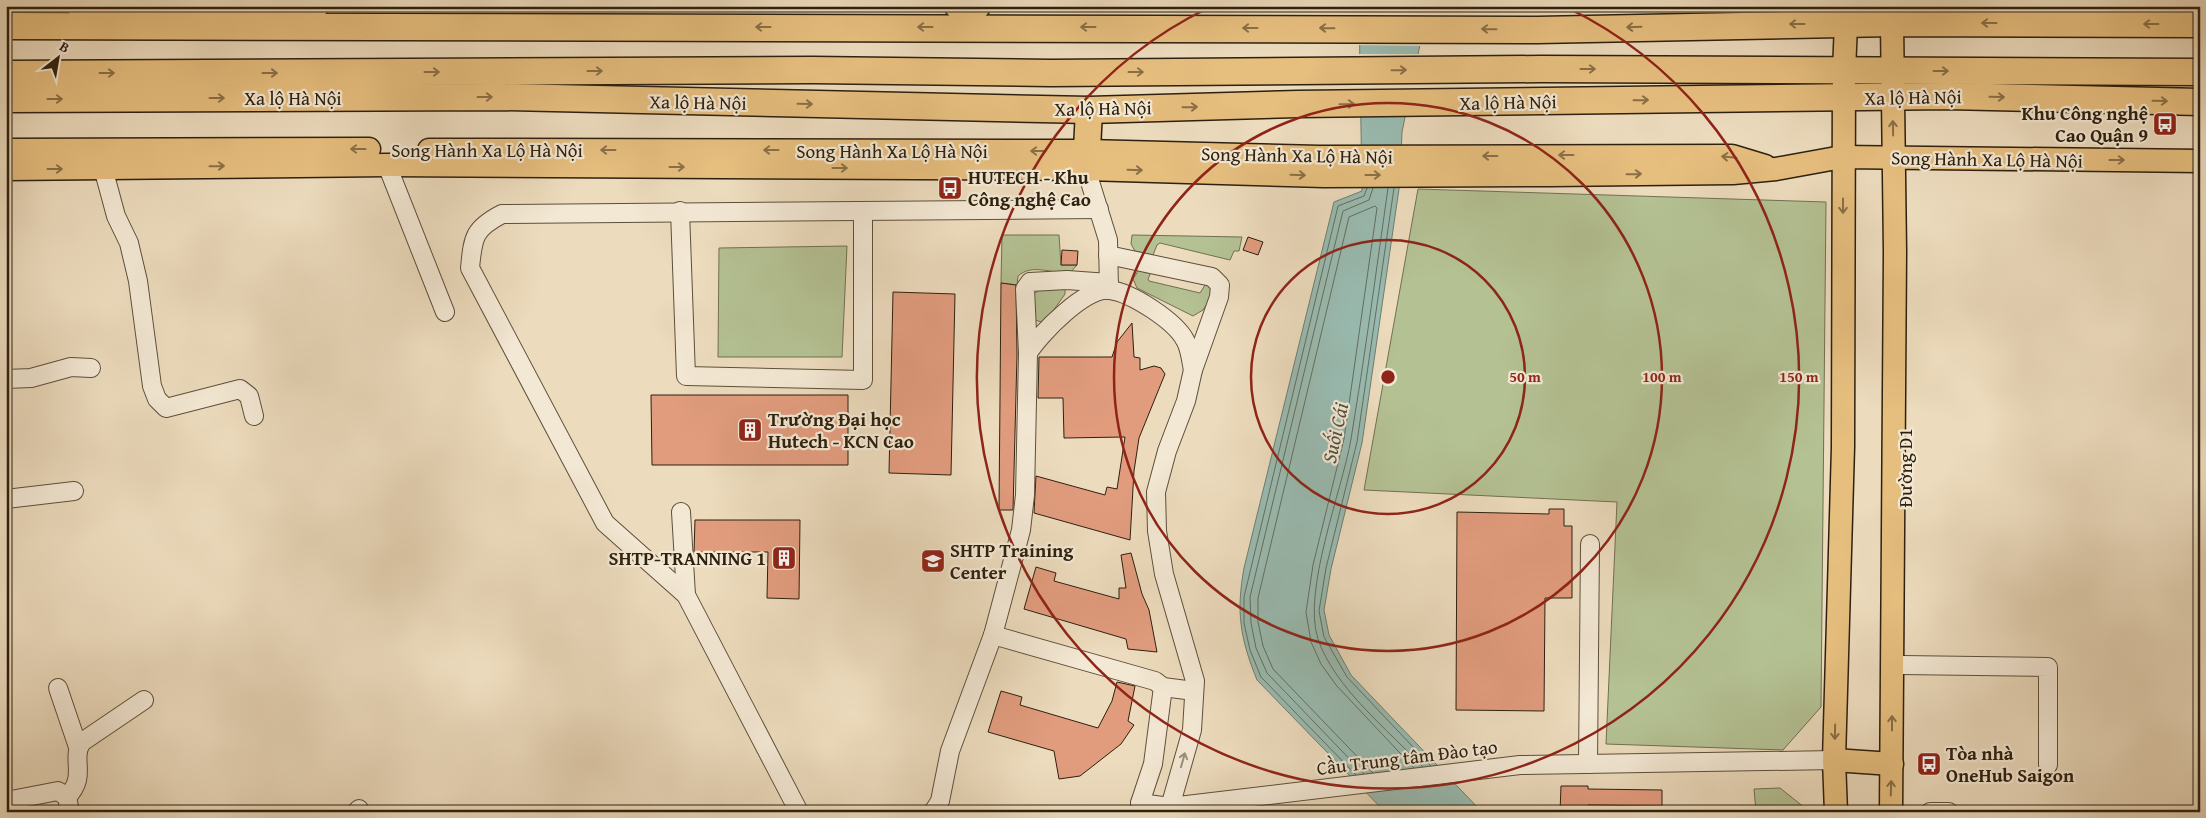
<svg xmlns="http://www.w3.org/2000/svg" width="2206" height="818" viewBox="0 0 2206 818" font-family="'Gentium Book Plus',serif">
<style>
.green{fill:#b4c193;stroke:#707051}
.water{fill:#99bbb1;stroke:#6e7d70}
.pier{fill:#ecdbbd}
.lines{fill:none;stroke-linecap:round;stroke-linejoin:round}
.shore{stroke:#636e60;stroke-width:1}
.building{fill:#e19c7e;stroke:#2d200f}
.minor-casing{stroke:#5d4f3a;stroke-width:20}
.major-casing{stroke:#2d200f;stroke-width:25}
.highway-casing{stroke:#2d200f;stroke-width:29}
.minor{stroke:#f3e8d4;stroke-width:18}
.major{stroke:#e6be7e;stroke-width:22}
.highway{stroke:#e6be7e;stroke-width:26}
.oneway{stroke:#8a6f46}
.oneway2{stroke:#9a8e7b}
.ring{fill:none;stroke:#8f2418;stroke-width:2.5}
.labels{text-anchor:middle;stroke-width:4.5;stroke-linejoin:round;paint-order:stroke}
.street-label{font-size:19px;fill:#2d200f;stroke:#f3e8d4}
.poi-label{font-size:19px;font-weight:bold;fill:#2d200f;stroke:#f3e8d4;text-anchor:start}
.water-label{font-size:20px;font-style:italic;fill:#4d4e40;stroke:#f3e8d4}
.centre{fill:#8f2418;stroke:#f3e8d4;stroke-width:2.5}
.ring-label{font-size:15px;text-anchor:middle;font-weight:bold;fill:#8f2418;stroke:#f3e8d4;stroke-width:4.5;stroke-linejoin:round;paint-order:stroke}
</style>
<rect width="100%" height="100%" fill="#ecdbbd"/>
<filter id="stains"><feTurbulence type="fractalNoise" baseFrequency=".004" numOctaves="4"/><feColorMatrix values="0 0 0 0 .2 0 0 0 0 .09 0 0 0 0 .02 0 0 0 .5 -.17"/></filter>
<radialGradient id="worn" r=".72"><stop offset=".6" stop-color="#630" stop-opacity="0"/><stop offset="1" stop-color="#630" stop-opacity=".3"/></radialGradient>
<g class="green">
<path d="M1418 189 1826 202 1821 707 1783 750 1606 744 1617 502 1364 490Z"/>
<path d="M1002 235H1059L1061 265H1077L1070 273C1051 274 1033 263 1018 276L1017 285 1001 283Z"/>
<path d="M1132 235 1242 237 1239 251H1234L1230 260 1160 243 1157 245 1153 255 1135 251 1131 244Z"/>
<path d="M847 246 842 357H718L719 248Z"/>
<path d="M1140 268 1152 270 1148 279 1149 281 1200 293 1207 282 1214 293 1203 310 1193 316 1137 288 1133 279Z"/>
<path d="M1065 287V294L1048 318 1041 322 1030 318 1032 295 1039 290Z"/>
<path d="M1780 788 1810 812H1756L1754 789Z"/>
</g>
<path class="water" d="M1359 6H1428L1402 132 1400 182 1362 443 1331 569 1324 610 1329 635 1351 675 1482 812H1385L1257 680C1240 638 1236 612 1244 568L1334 202 1362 191Z"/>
<g class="pier">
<path d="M1357 6H1431L1423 46 1357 45Z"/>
<path d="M1358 54H1421L1408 114H1358Z"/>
</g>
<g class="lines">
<g class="shore">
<path d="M1388 188C1376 272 1365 356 1351 439 1342 491 1302 591 1318 639 1334 687 1388 730 1423 767"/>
<path d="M1394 188 1357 442 1326 568 1319 611 1324 637 1347 677 1431 766"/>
<path d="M1373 773 1273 669 1263 646 1258 622V598L1349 217 1375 206 1377 208 1344 439 1313 565 1306 612 1311 642 1321 664 1336 685 1414 768"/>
<path d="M1364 774 1267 673 1256 648 1251 623 1250 597 1343 211 1369 200 1373 188"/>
<path d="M1356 775 1261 677 1250 650 1244 623V597L1338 206 1364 196 1367 188"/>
</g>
</g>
<g class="building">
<path d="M1248 237 1263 242 1258 255 1243 250Z"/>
<path d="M1062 250 1078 251 1077 265H1061Z"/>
<path d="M1001 283 1016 285 1017 355 1013 510H999Z"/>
<path d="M893 292 955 294 951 475 889 473Z"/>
<path d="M1132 323 1134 357 1140 358V370L1154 366 1161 368 1165 374 1139 438 1134 471 1130 540 1034 513 1036 476 1105 495 1107 487 1117 489 1125 437 1064 438 1063 398H1038L1039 357H1112L1117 342Z"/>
<path d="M651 395H848V465H652Z"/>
<path d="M1549 509H1564V526H1572V598H1545L1544 711 1456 710 1457 512 1549 514Z"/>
<path d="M695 520H800L799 599 767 598 768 552H694Z"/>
<path d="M1131 553 1142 594 1149 610 1157 652 1128 649 1126 639 1024 609 1036 567 1056 573 1054 581 1119 599V588H1126L1121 555Z"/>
<path d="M1117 682 1135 686 1128 721 1134 725 1121 744 1080 776 1059 779 1054 751 988 732 1001 691 1022 697 1020 705 1098 728 1112 701Z"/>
<path d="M1561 786H1588V789L1662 790V806L1588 805V812H1560Z"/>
</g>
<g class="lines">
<defs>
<g id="minor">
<path d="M387 165 445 312"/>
<path d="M103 168 116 216 129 243 138 281 152 386 157 399 166 408 240 389 249 396 254 416"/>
<path d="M1086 169 1108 240 1109 290"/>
<path d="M680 211 686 376 863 380V212"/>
<path d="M1108 255 1212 277 1220 285 1219 297 1193 370 1186 401 1167 451 1156 492 1157 531 1164 574 1195 681 1192 730 1170 807 1166 812"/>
<path d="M1028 353C1040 334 1085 287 1110 290 1132 293 1175 321 1185 340 1190 348 1191 361 1193 370"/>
<path d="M6 379 31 378 71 367 91 368"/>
<path d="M6 499 74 491"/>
<path d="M681 512 686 595 799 812"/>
<path d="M686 595 605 523 470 268C473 238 473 229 502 214L1099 209"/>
<path d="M993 635 1155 681 1163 687 1194 691"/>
<path d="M1901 665 2048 667V765"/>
<path d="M58 688 78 747"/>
<path d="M1588 764 1590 544"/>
<path d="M67 797C88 776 70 759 82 742L144 700"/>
<path d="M6 801 58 791 67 797 70 812"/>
<path d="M1140 803 1170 807 1520 765 1834 760"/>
<path d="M356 812 359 809"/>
<path d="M933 812 940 801 950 751 993 635 1021 530 1025 495 1028 353 1025 289 1030 282 1067 280 1109 283"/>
<path d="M1143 812 1140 803 1153 764 1163 687"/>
<path d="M1930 812H1949"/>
</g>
<g id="major">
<path d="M1884 6 1892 23 1895 252 1891 812"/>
<path d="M6 150 369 149"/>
<path d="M429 150 1087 151 1319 157 1732 156 1765 166"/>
<path d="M6 169 387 165 1086 169 1324 176 1550 175 1733 173 1776 169 1842 157 2200 161"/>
<path d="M1834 760 1892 764"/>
<path d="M1836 812 1834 760 1843 447 1844 71 1846 24 1856 6"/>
</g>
<g id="highway">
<path d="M958 6H977"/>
<path d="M81 8 315 6"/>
<path d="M6 26 1538 30 1892 23 2200 24"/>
<path d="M6 74 812 70 1051 73 1540 69 2200 72"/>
<path d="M6 99 503 97 1089 110 1298 104 1948 96 2200 102"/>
<path d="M1086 169 1089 110"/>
</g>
</defs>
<use href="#minor" class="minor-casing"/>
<use href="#major" class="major-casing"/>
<use href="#highway" class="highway-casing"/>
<use href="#minor" class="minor"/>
<use href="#major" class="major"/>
<use href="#highway" class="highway"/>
</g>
<defs><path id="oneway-shaft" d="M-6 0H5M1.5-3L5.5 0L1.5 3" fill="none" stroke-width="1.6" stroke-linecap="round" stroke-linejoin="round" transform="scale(1.25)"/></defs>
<g class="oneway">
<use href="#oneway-shaft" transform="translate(1989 23) rotate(-180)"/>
<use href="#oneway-shaft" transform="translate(1797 24) rotate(180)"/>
<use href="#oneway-shaft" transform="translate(2151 24) rotate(-180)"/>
<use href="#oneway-shaft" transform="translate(763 27) rotate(-180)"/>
<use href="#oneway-shaft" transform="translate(925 27) rotate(-180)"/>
<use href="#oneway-shaft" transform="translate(1088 27) rotate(-180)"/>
<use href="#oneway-shaft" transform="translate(1634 27) rotate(178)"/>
<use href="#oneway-shaft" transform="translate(1250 28) rotate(-180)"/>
<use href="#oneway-shaft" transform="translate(1327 28) rotate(-179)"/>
<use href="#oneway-shaft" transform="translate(1489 29) rotate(-179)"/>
<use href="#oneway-shaft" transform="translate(1588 69)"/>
<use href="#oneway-shaft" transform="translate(1399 70) rotate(-1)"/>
<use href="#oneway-shaft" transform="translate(595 71)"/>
<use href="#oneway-shaft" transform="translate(1941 71)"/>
<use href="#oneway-shaft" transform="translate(432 72)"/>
<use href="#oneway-shaft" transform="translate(1136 72)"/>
<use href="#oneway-shaft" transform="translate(107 73)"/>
<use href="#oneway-shaft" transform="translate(270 73)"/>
<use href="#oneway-shaft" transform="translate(485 97)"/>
<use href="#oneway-shaft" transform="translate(1997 97) rotate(1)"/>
<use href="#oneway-shaft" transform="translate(217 98)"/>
<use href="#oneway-shaft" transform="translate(55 99)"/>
<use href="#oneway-shaft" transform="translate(1641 100) rotate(-1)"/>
<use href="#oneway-shaft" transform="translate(2160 101) rotate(1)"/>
<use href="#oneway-shaft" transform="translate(805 104) rotate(1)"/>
<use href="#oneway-shaft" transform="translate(1347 104) rotate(-1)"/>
<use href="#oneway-shaft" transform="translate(1190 107) rotate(-1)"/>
<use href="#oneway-shaft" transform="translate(1893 128) rotate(-91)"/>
<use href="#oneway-shaft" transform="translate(358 149) rotate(-180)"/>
<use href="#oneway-shaft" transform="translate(608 150) rotate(-180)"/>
<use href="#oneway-shaft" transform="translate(771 150) rotate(-180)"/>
<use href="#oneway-shaft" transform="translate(1038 151) rotate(-180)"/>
<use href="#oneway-shaft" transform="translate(1566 155) rotate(-180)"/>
<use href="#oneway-shaft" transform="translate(1490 156) rotate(180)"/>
<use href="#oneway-shaft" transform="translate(1729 157) rotate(-175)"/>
<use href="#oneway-shaft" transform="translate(2117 160)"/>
<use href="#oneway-shaft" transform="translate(217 166) rotate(-1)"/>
<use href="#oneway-shaft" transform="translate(677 167)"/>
<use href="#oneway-shaft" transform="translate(840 168)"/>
<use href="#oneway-shaft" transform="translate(55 169)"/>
<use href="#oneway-shaft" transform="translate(1135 170) rotate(2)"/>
<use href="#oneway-shaft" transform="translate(1634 174) rotate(-1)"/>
<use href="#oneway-shaft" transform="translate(1298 175) rotate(2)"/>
<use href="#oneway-shaft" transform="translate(1373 175)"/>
<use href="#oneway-shaft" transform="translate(1843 206) rotate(90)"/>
<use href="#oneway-shaft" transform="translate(1892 723) rotate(-90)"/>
<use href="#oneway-shaft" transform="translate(1835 732) rotate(91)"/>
<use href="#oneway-shaft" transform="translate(1891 788) rotate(-88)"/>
</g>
<use class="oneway2" href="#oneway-shaft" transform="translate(1183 760) rotate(-74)"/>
<g class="ring">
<circle cx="1388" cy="377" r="137"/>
<circle cx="1388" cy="377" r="274"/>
<path d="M1568 8A411 411 0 1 1 1208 8"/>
</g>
<defs>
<symbol id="bus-square" viewBox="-11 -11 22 22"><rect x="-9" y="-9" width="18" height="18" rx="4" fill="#8f2418" stroke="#f3e8d4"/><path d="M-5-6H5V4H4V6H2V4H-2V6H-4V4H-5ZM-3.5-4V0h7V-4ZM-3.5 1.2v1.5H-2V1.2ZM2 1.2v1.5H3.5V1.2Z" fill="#fff"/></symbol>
<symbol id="building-square" viewBox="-11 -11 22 22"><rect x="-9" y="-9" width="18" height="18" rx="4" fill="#8f2418" stroke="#f3e8d4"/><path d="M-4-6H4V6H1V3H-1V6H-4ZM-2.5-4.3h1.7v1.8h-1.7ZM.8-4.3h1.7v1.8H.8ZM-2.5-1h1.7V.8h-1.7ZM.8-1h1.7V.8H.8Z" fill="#fff"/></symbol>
<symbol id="school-square" viewBox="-11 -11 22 22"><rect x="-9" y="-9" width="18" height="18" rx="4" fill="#8f2418" stroke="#f3e8d4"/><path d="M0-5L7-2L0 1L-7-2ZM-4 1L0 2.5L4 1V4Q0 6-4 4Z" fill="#fff"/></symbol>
</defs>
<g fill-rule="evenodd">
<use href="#bus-square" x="2151" y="110" width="28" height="28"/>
<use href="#bus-square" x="936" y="174" width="28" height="28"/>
<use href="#building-square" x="736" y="416" width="28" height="28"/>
<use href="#building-square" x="770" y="544" width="28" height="28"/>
<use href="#school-square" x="919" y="547" width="28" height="28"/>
<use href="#bus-square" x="1915" y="750" width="28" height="28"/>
</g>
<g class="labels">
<g class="street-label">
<text transform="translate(1913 97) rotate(-1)" y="7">Xa lộ Hà Nội</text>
<text x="293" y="105">Xa lộ Hà Nội</text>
<text transform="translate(698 102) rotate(1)" y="7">Xa lộ Hà Nội</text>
<text transform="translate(1508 102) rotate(-1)" y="7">Xa lộ Hà Nội</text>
<text transform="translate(1103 108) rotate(-1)" y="7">Xa lộ Hà Nội</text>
<text x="487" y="157">Song Hành Xa Lộ Hà Nội</text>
<text x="892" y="158">Song Hành Xa Lộ Hà Nội</text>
<text transform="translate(1297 155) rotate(1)" y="7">Song Hành Xa Lộ Hà Nội</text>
<text transform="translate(1987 159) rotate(1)" y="7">Song Hành Xa Lộ Hà Nội</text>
<text transform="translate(1905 468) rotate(-90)" y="7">Đường D1</text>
<text transform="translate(1407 757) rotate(-7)" y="7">Cầu Trung tâm Đào tạo</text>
</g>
<g class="poi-label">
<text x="2148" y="120" text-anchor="end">Khu Công nghệ<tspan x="2148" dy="22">Cao Quận 9</tspan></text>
<text x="968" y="184">HUTECH - Khu<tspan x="968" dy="22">Công nghệ Cao</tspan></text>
<text x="768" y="426">Trường Đại học<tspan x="768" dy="22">Hutech - KCN Cao</tspan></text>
<text x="950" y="557">SHTP Training<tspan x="950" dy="22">Center</tspan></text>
<text x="766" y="565" text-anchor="end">SHTP-TRANNING 1</text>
<text x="1946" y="760">Tòa nhà<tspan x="1946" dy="22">OneHub Saigon</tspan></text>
</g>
<g class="water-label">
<text transform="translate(1335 433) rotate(-78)" y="7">Suối Cái</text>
</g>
</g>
<circle cx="1388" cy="377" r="8" class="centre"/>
<g class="ring-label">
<text x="1525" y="382">50 m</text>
<text x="1662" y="382">100 m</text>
<text x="1799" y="382">150 m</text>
</g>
<rect width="2206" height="818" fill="none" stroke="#ecdbbd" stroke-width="25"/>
<rect x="8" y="8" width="2191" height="803" fill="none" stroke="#2d200f" stroke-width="2.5"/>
<rect x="12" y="12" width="2181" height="793" fill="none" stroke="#2d200f"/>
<g transform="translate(58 58) rotate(31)" stroke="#f3e8d4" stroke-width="4" paint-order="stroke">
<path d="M0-4L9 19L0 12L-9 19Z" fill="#2d200f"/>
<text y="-8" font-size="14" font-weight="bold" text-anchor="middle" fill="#2d200f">B</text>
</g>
<rect width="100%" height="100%" filter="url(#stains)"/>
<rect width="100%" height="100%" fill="url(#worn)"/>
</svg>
